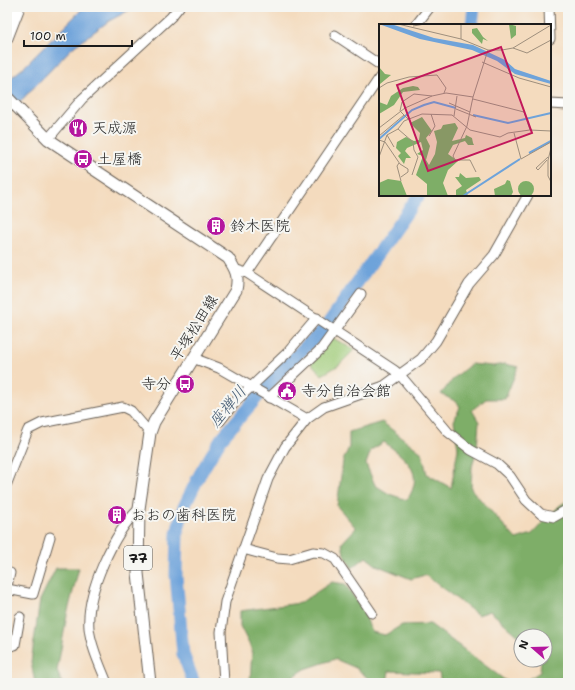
<svg xmlns="http://www.w3.org/2000/svg" width="575" height="690" viewBox="0 0 575 690" font-family="'Shantell Sans','Klee One',sans-serif">
<style>
.green{fill:#9eca76;stroke:#5d7349}
.forest{fill:#7eae67;stroke:#4d6542;fill-rule:evenodd}
.water{fill:#6ea3da;stroke:#45607b}
.lines{fill:none;stroke-linecap:round;stroke-linejoin:round}
.river{stroke:#6ea3da;stroke-width:13}
.minor-casing{stroke:#685f55;stroke-width:11}
.major-casing{stroke:#685f55;stroke-width:13}
.minor{stroke:#fff;stroke-width:9}
.major{stroke:#fff;stroke-width:11}
.labels{text-anchor:middle;stroke-width:4;stroke-linejoin:round;paint-order:stroke}
.shield{fill:#f6f6f2;stroke:#5d5d5c;stroke-width:1}
.shield-label{font-size:14px;font-weight:bold;fill:#1c1c1c}
.poi-label{font-size:15px;fill:#1c1c1c;stroke:#f6f6f2;text-anchor:start}
.street-label{font-size:15px;fill:#1c1c1c;stroke:#f6f6f2}
.water-label{font-size:16px;font-style:italic;fill:#415971;stroke:#f6f6f2}
.inset-river{fill:none;stroke:#6ea3da;stroke-width:2}
.inset-road{fill:none;stroke:#9e8f7d;stroke-width:1}
.view{fill:#c2185b;fill-opacity:0.15;stroke:#c2185b;stroke-width:2}
.inset-edge{fill:none;stroke:#1c1c1c;stroke-width:2}
</style>
<rect width="100%" height="100%" fill="#f6f6f2"/>
<filter id="ink" filterUnits="userSpaceOnUse"><feTurbulence type="fractalNoise" baseFrequency=".025" numOctaves="2"/><feDisplacementMap in="SourceGraphic" scale="8" xChannelSelector="R" yChannelSelector="G"/><feConvolveMatrix kernelMatrix="1 2 1 2 8 2 1 2 1" color-interpolation-filters="sRGB"/></filter>
<filter id="wash" filterUnits="userSpaceOnUse"><feTurbulence type="fractalNoise" baseFrequency=".012" numOctaves="4" result="noise"/><feDisplacementMap in="SourceGraphic" scale="16" xChannelSelector="R" yChannelSelector="G"/><feGaussianBlur stdDeviation="0.9" result="paint"/><feColorMatrix in="noise" values="0 0 0 0 0 0 0 0 0 0 0 0 0 0 0 0 0 1.4 0 .05"/><feComposite in="paint" operator="in"/></filter>
<g filter="url(#wash)">
<rect width="100%" height="100%" fill="#f4dbbe"/>
<path class="green" d="M333 338 354 350 339 365 322 375 311 363Z"/>
<g class="forest">
<path d="M471 364 493 366 505 364 518 367 505 399H486L472 410 479 422 477 448 472 467 471 489 516 539 532 534 559 506 568 500V683H441L439 673 389 671 387 683H369V679L356 668 335 659 305 669 284 683H250L252 650 240 626V611L300 603 332 582 345 584 363 610 372 632 385 635 402 625 430 624 506 681 527 680 540 672 541 660H545V636H521V638L490 611 478 615 425 575 411 579 376 565 366 557 352 568 344 554 342 543 356 528 337 506 343 461 349 447V432L382 422 422 453 427 474 451 488 458 449 454 421 460 407 457 402 441 394 454 378ZM384 442C405 458 426 472 407 500L389 494 375 485 366 464 371 450Z"/>
<path d="M56 568H79L67 615 57 671 62 683H35L31 662 40 600Z"/>
</g>
<path class="water" d="M84 7H135L109 21 72 48 7 115V81L23 68Z"/>
<g class="lines">
<g class="river">
<path d="M472 25 474 7"/>
<path d="M194 683 183 654 176 575 177 534 183 509 200 474 221 439 279 372 325 328 419 195"/>
</g>
</g>
</g>
<g filter="url(#ink)">
<g class="lines">
<defs>
<g id="minor">
<path d="M549 7 550 39"/>
<path d="M416 25 430 7"/>
<path d="M335 35 380 65"/>
<path d="M550 104 568 105"/>
<path d="M48 139 82 99 171 17 179 7"/>
<path d="M237 270 247 273 394 370 400 375 448 432 471 450 497 464 510 476 526 500 541 514 554 517 568 509"/>
<path d="M247 273 380 77"/>
<path d="M193 358 219 368 307 419"/>
<path d="M269 398 322 348 361 294"/>
<path d="M220 421 236 401 288 352 317 318"/>
<path d="M7 483 28 430 42 423 123 407 131 411 150 433"/>
<path d="M243 549 277 558 289 559 313 552 324 553 335 559 372 613"/>
<path d="M7 586 10 573"/>
<path d="M7 589 33 594 50 537"/>
<path d="M7 647 15 645 20 617"/>
<path d="M107 683C100 665 91 647 89 628 86 592 114 532 139 509"/>
<path d="M224 683 221 632 225 602 268 479 285 447 307 419 324 407 384 386 421 359 436 341 469 284 494 255 528 195"/>
</g>
<g id="major">
<path d="M7 38 19 7"/>
<path d="M7 97 48 139 228 258C236 270 239 276 236 290L154 422 150 433 139 509 138 573 150 683"/>
</g>
</defs>
<use href="#minor" class="minor-casing"/>
<use href="#major" class="major-casing"/>
<use href="#minor" class="minor"/>
<use href="#major" class="major"/>
</g>
</g>
<defs>
<symbol id="restaurant-disc" viewBox="-11 -11 22 22"><circle r="9.5" fill="#b5179e" stroke="#f6f6f2"/><path d="M-5-6h1v4h1v-4h1v4h1v-4h1v5L-1.5 .5V6h-2V.5L-5-1ZM5-6V6H3V1.5H1.5Q1.5-4 5-6Z" fill="#fff"/></symbol>
<symbol id="bus-disc" viewBox="-11 -11 22 22"><circle r="9.5" fill="#b5179e" stroke="#f6f6f2"/><path d="M-5-6H5V4H4V6H2V4H-2V6H-4V4H-5ZM-3.5-4V0h7V-4ZM-3.5 1.2v1.5H-2V1.2ZM2 1.2v1.5H3.5V1.2Z" fill="#fff"/></symbol>
<symbol id="building-disc" viewBox="-11 -11 22 22"><circle r="9.5" fill="#b5179e" stroke="#f6f6f2"/><path d="M-4-6H4V6H1V3H-1V6H-4ZM-2.5-4.3h1.7v1.8h-1.7ZM.8-4.3h1.7v1.8H.8ZM-2.5-1h1.7V.8h-1.7ZM.8-1h1.7V.8H.8Z" fill="#fff"/></symbol>
<symbol id="civic-disc" viewBox="-11 -11 22 22"><circle r="9.5" fill="#b5179e" stroke="#f6f6f2"/><path d="M-.6-6.5H3V-4.5H.6V-3L4-1V1h2V6H-6V1h2V-1L-.6-3ZM-1.2 2.5V6h2.4V2.5Z" fill="#fff"/></symbol>
</defs>
<g fill-rule="evenodd">
<use href="#restaurant-disc" x="67" y="117" width="22" height="22"/>
<use href="#bus-disc" x="72" y="148" width="22" height="22"/>
<use href="#building-disc" x="205" y="215" width="22" height="22"/>
<use href="#bus-disc" x="174" y="373" width="22" height="22"/>
<use href="#civic-disc" x="276" y="380" width="22" height="22"/>
<use href="#building-disc" x="106" y="504" width="22" height="22"/>
</g>
<g class="labels">
<rect class="shield" x="124" y="546" width="28" height="24" rx="3"/>
<g class="shield-label">
<text x="138" y="563">77</text>
</g>
<g class="poi-label">
<text x="92" y="133">天成源</text>
<text x="97" y="164">土屋橋</text>
<text x="230" y="231">鈴木医院</text>
<text x="171" y="389" text-anchor="end">寺分</text>
<text x="301" y="396">寺分自治会館</text>
<text x="131" y="520">おおの歯科医院</text>
</g>
<g class="street-label">
<text transform="translate(194 328) rotate(-58)" y="5">平塚松田線</text>
</g>
<g class="water-label">
<text transform="translate(227 406) rotate(-50)" y="6">座禅川</text>
</g>
</g>
<g transform="translate(379 24)">
<rect width="172" height="172" fill="#f4dbbe"/>
<path d="M130 0 137 2V11L132 15ZM98 4 104 13 109 17 104 15 103 20 93 9V5ZM0 43 6 50 12 51 1 60ZM34 62 39 63 41 66 24 68 15 81 0 90V78L8 81 12 72 24 64ZM43 93 53 107 47 114 51 122 47 136 50 141 56 130 58 118 55 107 62 105 64 101 76 99 79 104 73 117 86 114 87 111 93 114 94 119 95 121H89L86 117 74 121 69 130 79 137 69 146 64 159 69 172H48V160L37 151 44 132 38 130 44 126 42 118 28 124 26 127 32 134H27L25 140 19 132 22 129 17 124 18 118 27 113 35 117 40 116 41 109 31 99ZM81 149 87 154 100 153 102 156 87 166 89 172H77V166L83 162 76 153H80ZM9 155 22 157 28 172H0V159ZM128 156 131 157 134 168 132 172H116L115 165 126 160ZM139 165a8 8 0 1 1 16 0a8 8 0 1 1-16 0Z" fill="#7eae67"/>
<path d="M0 0H12L55 14 94 21 126 36 136 45 172 57V60L136 50 118 37 93 26 41 15Z" fill="#6ea3da"/>
<path class="inset-river" d="M94 91 129 99 172 89M0 115 33 86 45 81 55 78 77 84M150 129 172 117M84 172 141 135"/>
<path class="inset-road" d="M19 0 82 15 109 26H123L134 24 172 1M34 2 46 0M82 15V0M134 24 148 29 172 16M103 38 140 54 172 63M0 64 8 59 30 53 58 51 67 64 65 69M94 73 88 102 74 132 76 136H91L97 148M94 75 145 88 151 106M70 79 91 88M77 85 97 93M75 92 78 72M29 95 21 87 23 78 35 70 53 72M0 104 26 84 53 72 67 69 94 73 109 26M19 105 34 118 35 126 39 133 33 151M135 109 142 135 172 118M8 111 15 123M0 112 25 91M50 112 56 102 52 90M0 116 6 118 21 140 29 145V148L22 153M172 124 169 136V152L172 158M0 133 8 111 19 105 25 97 43 90 73 91 91 106 121 113 129 109 151 106 172 107M168 136 159 146 157 144 169 133M20 139 18 142 22 157"/>
<path class="view" d="M122 23 153 109 49 147 18 61Z"/>
<rect width="172" height="172" class="inset-edge"/>
</g>
<rect width="575" height="690" fill="none" stroke="#f6f6f2" stroke-width="24"/>
<g transform="translate(533 648) rotate(290)"><circle r="19" fill="#f6f6f2" stroke="#9f9f9c"/>
<path d="M0-3L7 15L0 10L-7 15Z" fill="#b5179e"/>
<text y="-6" font-size="11" font-weight="bold" text-anchor="middle" fill="#1c1c1c">N</text>
</g>
<path d="M24 40v6h108v-6" fill="none" stroke="#1c1c1c" stroke-width="2"/>
<text x="30" y="40" font-size="12" fill="#1c1c1c" stroke="#f6f6f2" stroke-width="3" paint-order="stroke">100 m</text>
</svg>
